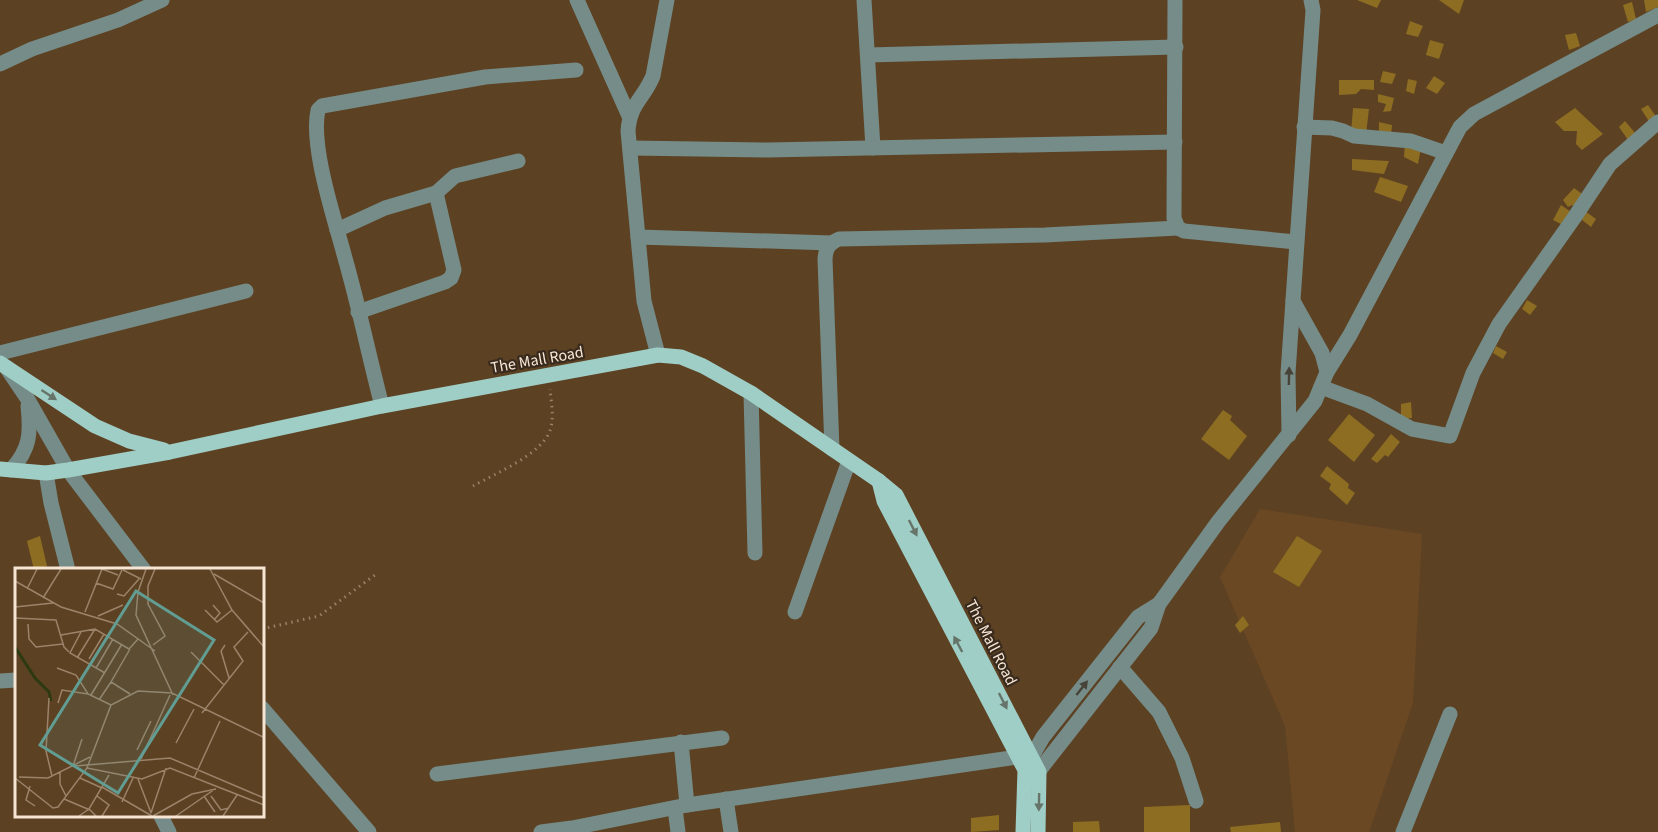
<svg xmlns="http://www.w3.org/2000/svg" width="1658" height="832" viewBox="0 0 1658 832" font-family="'Source Sans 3',sans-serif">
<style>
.built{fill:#6a4824}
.building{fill:#8c6d22}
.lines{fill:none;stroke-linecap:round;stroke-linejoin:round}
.path{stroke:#9a8269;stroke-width:3;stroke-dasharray:1.5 4.5;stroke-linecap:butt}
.minor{stroke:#758c88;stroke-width:15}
.major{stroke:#9fcec7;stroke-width:15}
.oneway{fill:#474338}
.oneway2{fill:#66746a}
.labels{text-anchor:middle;stroke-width:4.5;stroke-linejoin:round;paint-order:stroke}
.street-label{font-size:16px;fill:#f8e6d5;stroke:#382b1e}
.inset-river{fill:none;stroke:#2d3a11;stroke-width:3}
.inset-road{fill:none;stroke:#9b836a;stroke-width:1.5}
.view{fill:#619d92;fill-opacity:0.15;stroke:#619d92;stroke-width:3}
.inset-edge{fill:none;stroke:#f8e6d5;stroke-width:3}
</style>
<rect width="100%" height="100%" fill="#5d4123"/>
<path class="built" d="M1260 509 1422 534 1413 703 1369 832H1295L1285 726 1220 577Z"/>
<g class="building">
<path d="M1357 0H1381L1377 8Z"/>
<path d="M1439 0H1464L1459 14Z"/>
<path d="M1644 0H1658V7L1646 12Z"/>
<path d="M1632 2 1636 19 1628 22 1623 5Z"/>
<path d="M1410 21 1423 26 1418 37 1406 34Z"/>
<path d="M1576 33 1580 46 1569 50 1565 35Z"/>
<path d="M1430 40 1444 44 1439 59 1426 55Z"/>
<path d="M1383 71 1396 74 1392 84 1380 82Z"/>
<path d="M1434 76 1445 83 1437 94 1426 88Z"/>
<path d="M1408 79 1417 81 1414 94 1406 91Z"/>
<path d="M1339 80H1374V90L1361 89 1356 94 1339 95Z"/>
<path d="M1378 94 1394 98 1391 111 1383 112 1386 104 1378 102Z"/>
<path d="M1648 105 1657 118 1650 123 1641 109Z"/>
<path d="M1353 108 1369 109 1366 134 1351 133Z"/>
<path d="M1575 108 1603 134 1582 150 1576 144 1577 131H1564L1555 122Z"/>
<path d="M1625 121 1636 134 1628 140 1619 127Z"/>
<path d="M1379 122 1392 125 1391 136 1379 133Z"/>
<path d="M1405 142 1421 148 1418 164 1404 157Z"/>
<path d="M1352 159 1389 161 1384 174 1352 170Z"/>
<path d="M1380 177 1408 186 1401 202 1374 192Z"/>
<path d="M1574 188 1585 196 1577 210 1572 205 1568 207 1563 200Z"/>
<path d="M1561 205 1574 214 1565 226 1553 220Z"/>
<path d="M1585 211 1596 219 1591 227 1582 220Z"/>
<path d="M1527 300 1537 306 1530 315 1522 309Z"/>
<path d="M1496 346 1507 352 1503 359 1493 353Z"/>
<path d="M1411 402 1412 418 1401 419V404Z"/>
<path d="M1223 410 1232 416 1230 420 1247 436 1229 460 1201 439Z"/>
<path d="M1349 414 1375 435 1354 462 1328 440Z"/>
<path d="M1391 434 1400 442 1388 457 1385 455 1377 463 1371 459Z"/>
<path d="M1327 466 1349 484 1348 488 1355 493 1347 505 1329 489 1331 484 1320 476Z"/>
<path d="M40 536 47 566 34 570 27 541Z"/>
<path d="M1297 536 1322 551 1299 587 1273 572Z"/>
<path d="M1243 616 1249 625 1240 633 1235 625Z"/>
<path d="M1190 805V832H1144V807Z"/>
<path d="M999 815V830L971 832V818Z"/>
<path d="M1099 821 1100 832H1073V822Z"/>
<path d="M1280 822 1281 832H1231L1230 827Z"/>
</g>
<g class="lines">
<g class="path">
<path d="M473 486C494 474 546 453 551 427 554 415 551 401 550 389"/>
<path d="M262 629 319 616 375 575"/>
</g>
<g class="minor">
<path d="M577 0 629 116"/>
<path d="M864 0 873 148"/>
<path d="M1175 0 1174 218 1178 228 1184 231 1296 242"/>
<path d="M868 55 1176 47"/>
<path d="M0 64 32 49 118 20 162 0"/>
<path d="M1304 127 1332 128 1343 131 1354 136 1411 141 1446 153"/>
<path d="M630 148 768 150 1175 142"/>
<path d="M337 230 385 208 436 193 455 176 518 161"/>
<path d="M638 237 831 243"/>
<path d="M1293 301 1322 353 1327 372"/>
<path d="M358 312 445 282 451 278 454 270 436 193"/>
<path d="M0 353 246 291"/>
<path d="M658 355 644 301 628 131C630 103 643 100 653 76L667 0"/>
<path d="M6 367 27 398 68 470 144 570"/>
<path d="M1321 387 1367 404 1412 429 1450 436 1473 373 1499 324 1574 218 1610 164 1658 122"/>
<path d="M751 393 755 553"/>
<path d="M382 406C369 356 359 307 345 258 335 220 310 147 318 110L322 106 485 77 576 70"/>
<path d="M1289 435 1288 373 1313 10 1311 0"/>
<path d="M832 449 825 259C826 248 828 244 839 239L1045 235 1178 228"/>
<path d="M11 470C30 449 31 434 28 406"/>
<path d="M46 473 51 503 68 570"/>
<path d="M795 612 849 461"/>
<path d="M1120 667 1159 712 1182 758 1196 801"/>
<path d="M0 681 16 680"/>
<path d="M262 708 369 832"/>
<path d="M681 742 687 805"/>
<path d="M1027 765 1043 737 1138 617 1159 604"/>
<path d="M437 774 722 738"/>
<path d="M1031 781 1151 628 1159 604 1218 522 1315 401 1327 372 1350 335 1460 127 1474 114 1658 15"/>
<path d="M726 799 731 832"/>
<path d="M675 808 678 832"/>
<path d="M161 816 169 832"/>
<path d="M541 832 572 828 687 805 1018 757"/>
<path d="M1403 832 1450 714"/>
</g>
<g class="major">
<path d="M0 363 95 426 129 441 164 450"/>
<path d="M0 469 46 473 68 470 170 452 382 406 658 355 681 357 703 366 751 393 879 481 896 495 1039 772 1038 832"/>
<path d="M879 481 884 501 1025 770 1023 832"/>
</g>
</g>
<defs><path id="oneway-solid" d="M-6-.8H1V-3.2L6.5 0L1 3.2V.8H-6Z" transform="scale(1.5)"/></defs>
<g class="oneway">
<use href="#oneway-solid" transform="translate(1289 376) rotate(-89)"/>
<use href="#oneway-solid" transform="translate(1082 688) rotate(-52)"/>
</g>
<g class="oneway2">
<use href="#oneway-solid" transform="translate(49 395) rotate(33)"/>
<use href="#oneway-solid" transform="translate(913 528) rotate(63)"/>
<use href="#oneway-solid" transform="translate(958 644) rotate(-118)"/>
<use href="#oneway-solid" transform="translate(1003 701) rotate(63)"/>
<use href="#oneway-solid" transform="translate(1039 802) rotate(91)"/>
</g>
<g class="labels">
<g class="street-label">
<text transform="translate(537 359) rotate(-10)" y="6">The Mall Road</text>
<text transform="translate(992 642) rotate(63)" y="6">The Mall Road</text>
</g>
</g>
<g transform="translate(15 568)">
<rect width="249" height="249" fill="#5d4123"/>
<path class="inset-river" d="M0 79 20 110 34 124 36 133"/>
<path class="inset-road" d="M131 1 123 24 121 47 158 127M195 1 217 42 249 79M108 2 126 11M199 6 249 35M0 13 46 39 102 56 140 83M81 15 98 21 107 2M12 21 22 1M102 26 109 28 124 11M28 30 46 1M198 37 205 45 199 52M0 39 38 35M190 42 202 54 217 42M70 44 87 1 103 7M83 48 108 37M0 50 41 52 49 79 54 84M13 56 14 71 21 79 48 76M66 64 55 85 90 105M46 67 80 61M138 77 150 68 133 36V18L140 1M210 77 206 83 214 110M115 81 96 114 115 126M176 84 209 117M62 90 80 61 114 81 123 71M74 91 89 66M42 100 61 107 73 126 96 137M81 100 98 71M76 127 107 76M34 130 31 183 37 208M84 132 96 114M43 135 47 122 73 126M187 145 228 93 219 79 233 64M161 175 179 141M122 182 136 153M126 191 155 127M58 198 67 171M60 198 155 190 249 230M72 200 127 211 155 200 249 237M45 204V216L51 228M4 209 33 210 75 189M0 210 38 240 43 239 72 200 96 137 123 123 157 125 248 169M65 210 87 220M179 210 205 153M123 211 136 245M15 218 11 232 20 238M87 219 137 248M82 228 94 237 87 248M189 228 200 244M196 228 206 242 214 240M49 231 75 242 81 248M107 234 118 210M136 245 151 200M64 248 74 241 94 207M138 248 177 226 201 221M161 248 200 221M208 248 222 227"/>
<path class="view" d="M121 23 199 72 103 225 25 177Z"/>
<rect width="249" height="249" class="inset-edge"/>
</g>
</svg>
